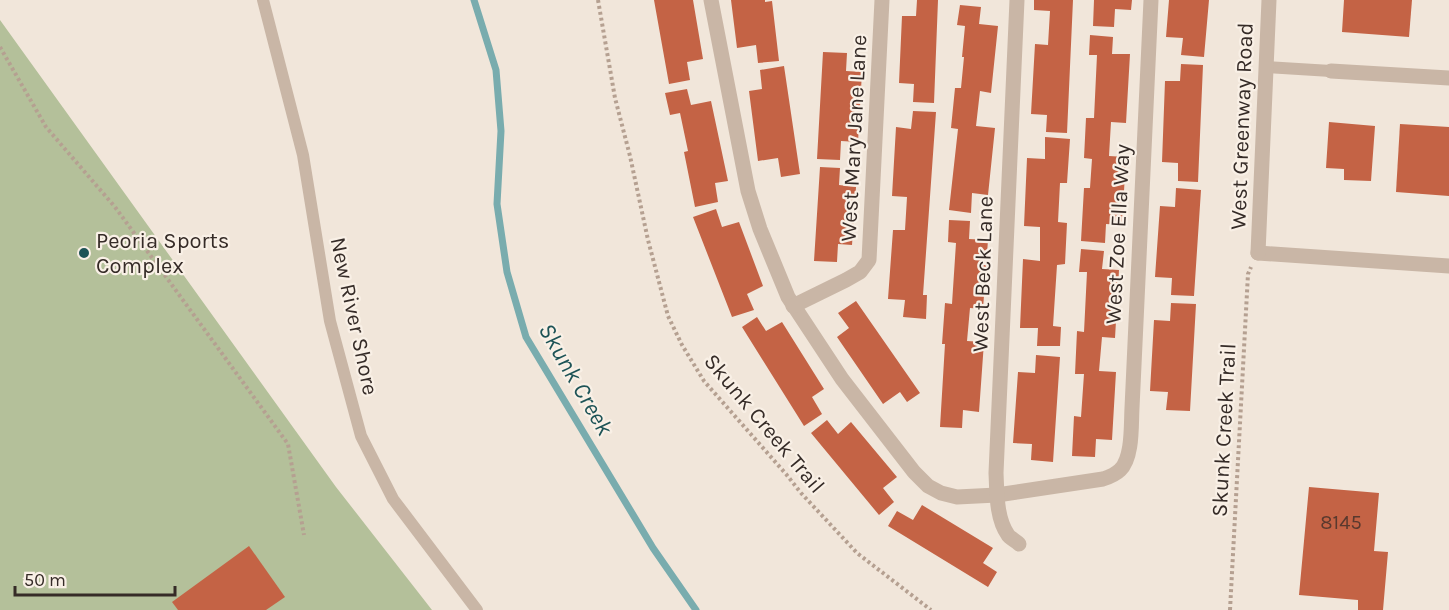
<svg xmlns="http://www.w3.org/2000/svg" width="1449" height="610" viewBox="0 0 1449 610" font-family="Karla,sans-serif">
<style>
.green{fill:#b4c09a}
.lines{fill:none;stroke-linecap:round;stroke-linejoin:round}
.stream{stroke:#79acae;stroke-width:7}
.building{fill:#c46345}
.path{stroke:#b5a091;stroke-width:4;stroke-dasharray:3 3;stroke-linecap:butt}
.service{stroke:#c9b6a6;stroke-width:12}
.minor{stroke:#c9b6a6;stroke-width:15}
.tertiary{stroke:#c9b6a6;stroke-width:15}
.poi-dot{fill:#1d5356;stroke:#f9f0e6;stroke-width:2}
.labels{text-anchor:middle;stroke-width:4.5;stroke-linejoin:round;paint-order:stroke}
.number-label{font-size:20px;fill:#59392e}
.street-label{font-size:22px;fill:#352b27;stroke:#f9f0e6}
.poi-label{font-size:22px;fill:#352b27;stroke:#f9f0e6;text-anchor:start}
.water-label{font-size:24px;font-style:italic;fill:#1d5356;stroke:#f9f0e6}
</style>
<rect width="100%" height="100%" fill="#f1e6da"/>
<path class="green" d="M0 20 336 487 432 610H0Z"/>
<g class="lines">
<path class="stream" d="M474 0 496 70 501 131 497 204 507 272 526 337 653 548 696 610"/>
</g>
<g class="building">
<path d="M654 0H693L703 59 687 62 690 80 669 84Z"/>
<path d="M731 0H765V2L772 1 779 61 758 63 756 45 737 48Z"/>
<path d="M917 0H938L934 103 913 102 914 84 899 83 902 16H916Z"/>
<path d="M1034 0H1073L1067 133 1046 132 1047 115 1031 114 1035 44 1048 45 1050 11 1034 10Z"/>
<path d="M1094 0H1132L1131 10 1115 9 1114 27 1093 26Z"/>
<path d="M1169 0H1209L1204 57 1181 55 1183 38 1166 37Z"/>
<path d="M1344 0H1412L1409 37 1342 32Z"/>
<path d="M960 5 981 7 979 24 998 26 991 93 980 91 976 126 995 128 988 195 972 193 971 213 949 210 958 129 951 128 955 88H961L964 57H962L965 26 957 25Z"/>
<path d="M1090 35 1113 37 1112 54H1130L1126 123 1111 122 1109 156 1126 157 1122 225 1106 224 1105 243 1081 241 1084 188H1090L1092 159 1084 158 1086 118H1094L1097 55H1089Z"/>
<path d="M823 52 847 53 846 71 862 72 858 142 841 141 840 160 817 159Z"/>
<path d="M1181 64 1203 65 1198 182 1178 181V163L1162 162 1165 81H1180Z"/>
<path d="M784 66 800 174 781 177 778 158 758 161 749 91 762 89 760 70Z"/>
<path d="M687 89 691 105 711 101 728 181 715 183 718 202 695 207 684 152 688 151 680 113 670 115 665 93Z"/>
<path d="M913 111 936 112 923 295H927L926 319 903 317 905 300 888 299 893 230H905L907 197 892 196 896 127 911 129Z"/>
<path d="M1329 122 1375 126 1371 181 1344 180V169L1326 168Z"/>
<path d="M1400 124 1449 127V196L1396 192Z"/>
<path d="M1045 137 1070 139 1067 183H1060L1058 222 1067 223 1065 264 1057 265 1053 326 1061 327 1060 346H1037L1038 328H1020L1023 259 1040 261V227L1024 226 1027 158 1045 159Z"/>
<path d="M820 167 840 168 839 185 856 187 852 245 838 244 837 262 814 261Z"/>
<path d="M1176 188 1201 190 1194 296 1171 295 1172 278 1155 277 1160 206 1175 207Z"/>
<path d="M716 209 722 227 739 222 763 286 747 294 754 310 732 317 693 217Z"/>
<path d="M949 220 970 221 969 239 988 240 983 309 970 308 967 341 984 342 979 412 963 410 962 428 940 427 945 344H942L945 303 952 304 956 243 948 242Z"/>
<path d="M1081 249 1104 251 1102 269 1119 270 1115 338 1102 337 1099 371 1116 372 1112 440 1096 439 1095 457 1072 456 1074 416 1081 417 1084 374H1075L1077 331 1084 332 1087 272H1079Z"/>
<path d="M856 301 920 393 907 402 900 392 883 404 837 337 849 328 838 313Z"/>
<path d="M1171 303 1196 304 1190 411 1166 410 1168 392 1150 391 1154 320 1170 321Z"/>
<path d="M757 317 766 331 782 322 824 389 812 397 822 414 804 426 742 327Z"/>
<path d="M1036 355 1060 357 1053 462 1031 460 1032 444 1013 443 1018 372 1035 373Z"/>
<path d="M827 420 838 434 851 422 897 477 883 488 894 502 879 515 811 433Z"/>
<path d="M1309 487 1379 493 1374 551 1388 552 1383 610H1358V600L1299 595Z"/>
<path d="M922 505 993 548 983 563 997 572 988 587 888 526 897 511 913 520Z"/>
<path d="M249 546 285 597 266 610H178L172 602Z"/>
</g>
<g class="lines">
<g class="path">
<path d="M598 0 615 98 630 156 648 240 668 316 682 345 704 381 786 474 801 493 857 553 931 610"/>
<path d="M0 47 46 127 115 207 288 444 304 535"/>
<path d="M1230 610 1248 274 1251 267"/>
</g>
<g class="service">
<path d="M263 0 303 155 330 321 361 436 393 499 477 610"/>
<path d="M1266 67 1331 71"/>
</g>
<g class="minor">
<path d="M711 0 748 191 760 229 788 297 842 379 914 472 928 486 941 493 957 497 997 495 1103 479C1109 477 1115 475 1120 470 1133 458 1131 424 1132 408L1151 0"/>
<path d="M1017 0 996 473C997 492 996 518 1008 535 1010 538 1016 541 1019 544"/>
<path d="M1331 71 1449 78"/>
<path d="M1258 253 1449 266"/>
<path d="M793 306 846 280 860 272 869 260 882 0"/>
</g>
<path class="tertiary" d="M1258 253 1269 0"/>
</g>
<circle class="poi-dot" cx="84" cy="253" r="6"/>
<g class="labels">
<g class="number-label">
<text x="1341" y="529">8145</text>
</g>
<g class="street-label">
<text transform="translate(1241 126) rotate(-88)" y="8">West Greenway Road</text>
<text transform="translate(853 138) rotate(-87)" y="8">West Mary Jane Lane</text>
<text transform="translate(1117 234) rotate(-87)" y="8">West Zoe Ella Way</text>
<text transform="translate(982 274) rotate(-88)" y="8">West Beck Lane</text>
<text transform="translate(355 316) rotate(78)" y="8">New River Shore</text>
<text transform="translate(765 423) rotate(50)" y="8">Skunk Creek Trail</text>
<text transform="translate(1223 430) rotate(-87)" y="8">Skunk Creek Trail</text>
</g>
<g class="poi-label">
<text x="96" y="248">Peoria Sports<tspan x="96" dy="25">Complex</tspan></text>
</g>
<g class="water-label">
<text transform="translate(576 379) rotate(60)" y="8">Skunk Creek</text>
</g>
</g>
<path d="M15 586v9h160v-9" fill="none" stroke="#352b27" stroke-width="3"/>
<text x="24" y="586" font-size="18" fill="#352b27" stroke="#f9f0e6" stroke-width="4.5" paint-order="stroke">50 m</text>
</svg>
